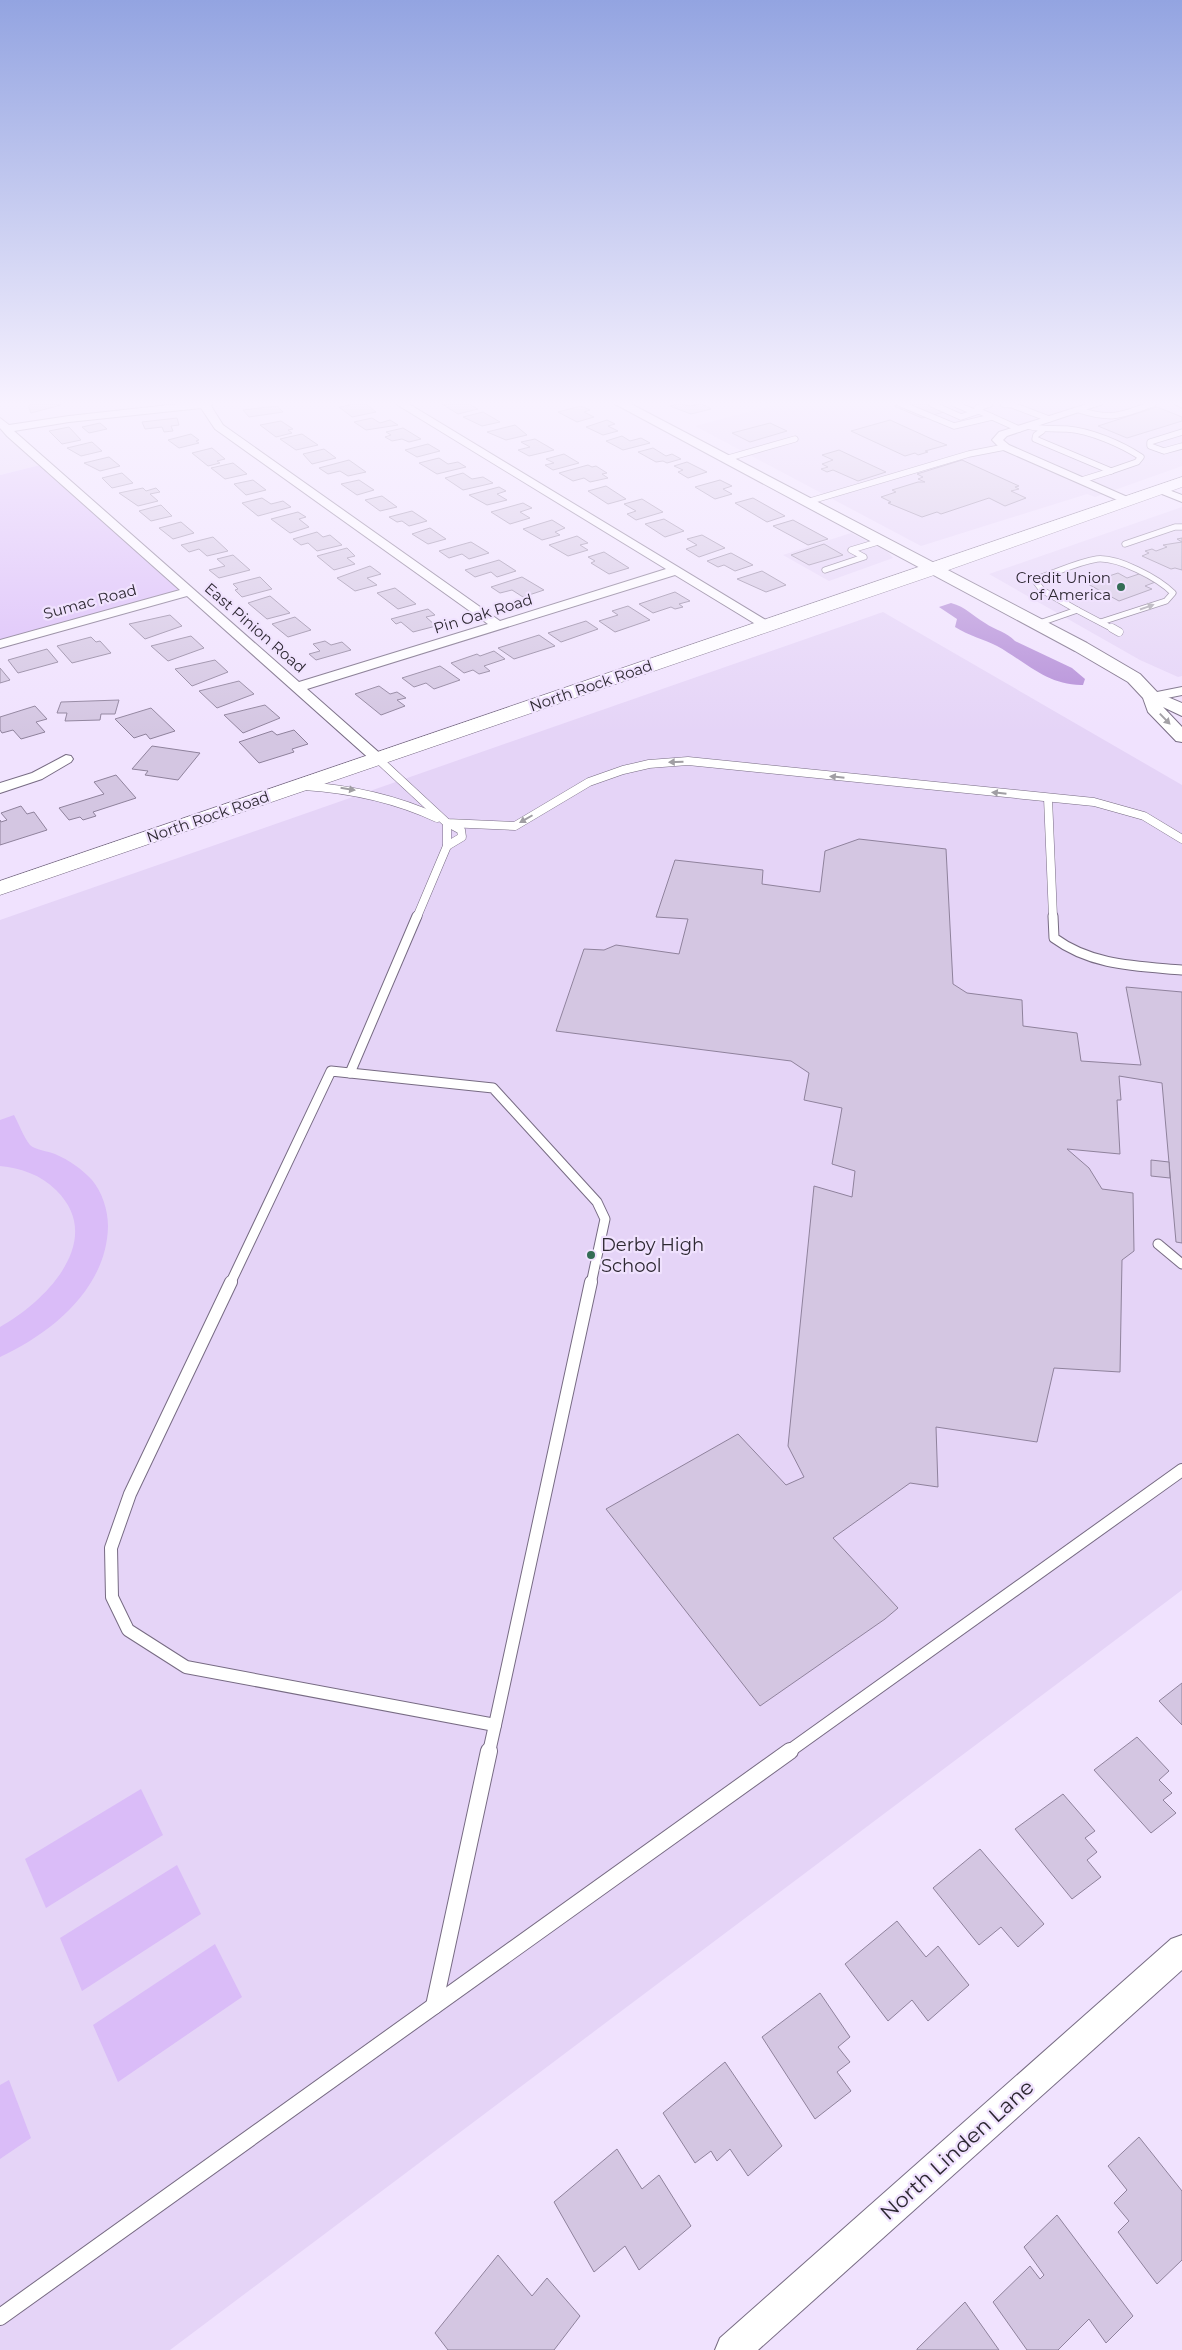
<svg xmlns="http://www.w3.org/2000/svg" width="1182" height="2350" viewBox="0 0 1182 2350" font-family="Montserrat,sans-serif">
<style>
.built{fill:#e5d4f7}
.green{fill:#dabcf8}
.water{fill:#b38cd7}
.building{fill:#d4c6e2;stroke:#8f829c}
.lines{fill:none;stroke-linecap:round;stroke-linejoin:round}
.service-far4-casing{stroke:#776b83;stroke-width:7}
.service-far3-casing{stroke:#776b83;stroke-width:9}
.service-far2-casing{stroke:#776b83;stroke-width:11}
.service-far1-casing{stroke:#776b83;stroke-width:14}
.service-casing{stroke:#776b83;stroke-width:18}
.minor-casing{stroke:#776b83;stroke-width:2}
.tertiary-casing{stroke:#776b83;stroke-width:2}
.secondary-casing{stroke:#776b83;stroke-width:1}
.service-far4{stroke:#fff;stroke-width:5.5}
.service-far3{stroke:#fff;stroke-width:8}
.service-far2{stroke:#fff;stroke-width:9}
.service-far1{stroke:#fff;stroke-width:12}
.service{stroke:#fff;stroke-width:16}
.minor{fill:#fff;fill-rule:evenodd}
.tertiary{fill:#fff;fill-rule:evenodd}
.secondary{fill:#fff;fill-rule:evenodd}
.oneway{fill:#a09ea3}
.poi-dot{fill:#346d55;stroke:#f0e2fe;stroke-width:2}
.labels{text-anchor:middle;stroke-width:4.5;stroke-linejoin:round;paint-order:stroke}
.far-poi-label{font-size:15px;fill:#2d2832;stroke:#f0e2fe;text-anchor:end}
.far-street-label{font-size:15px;fill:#2d2832;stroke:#f0e2fe}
.poi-label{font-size:18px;fill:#2d2832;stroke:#f0e2fe;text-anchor:start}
.near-street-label{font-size:21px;fill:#2d2832;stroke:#f0e2fe}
</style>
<rect width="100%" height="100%" fill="#f0e2fe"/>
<g class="built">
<path d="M778 404H1182V466L1095 497 1087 494 921 546 695 426Z"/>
<path d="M0 421 44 464 0 475Z"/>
<path d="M1182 507V676L1178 677 1140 660 989 574Z"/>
<path d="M851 533 888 552 893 558 829 581 783 555Z"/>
<path d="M883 612 1182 785V1590L170 2350H0V920Z"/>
</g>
<g class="green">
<path d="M44 464 188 592 0 644V475Z"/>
<path d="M14 1115C19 1124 23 1136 30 1145 35 1150 48 1151 55 1154 69 1160 82 1169 92 1180 102 1192 108 1210 108 1226 107 1288 52 1333 0 1357V1327C45 1302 107 1240 56 1190 41 1175 21 1168 0 1166V1120Z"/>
<path d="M141 1789 163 1835 46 1908 25 1859Z"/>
<path d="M177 1865 201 1914 82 1991 60 1938Z"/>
<path d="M215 1944 242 1997 118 2082 93 2025Z"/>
<path d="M9 2080 31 2138 0 2159V2085Z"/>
</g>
<path class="water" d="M951 603C966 607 973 616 985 623 995 630 1007 632 1015 641L1072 668 1085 679 1083 685C1048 686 1026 662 997 646 983 639 969 636 955 627L957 619 939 607Z"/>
<g class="building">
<path d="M33 404H61V405L31 413 28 406Z"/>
<path d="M355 404H366L376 412 352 417 339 407Z"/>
<path d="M442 404H469L478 409 458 414Z"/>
<path d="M679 404 690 406 702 404 711 409 691 414 670 406Z"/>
<path d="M901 404H932L928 405 944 412 922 418 894 406Z"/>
<path d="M277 406 283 412 249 417 243 410Z"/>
<path d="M581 406 590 410 584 412 594 417 577 422 558 412Z"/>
<path d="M1157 407 1182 417V421L1127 438 1098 426Z"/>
<path d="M483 412 500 422 482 426 463 417Z"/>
<path d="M177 418 179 425 171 426 173 431 164 432 162 427 145 429 142 422Z"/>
<path d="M372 418 380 423 390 420 398 425 366 430 354 422Z"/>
<path d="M607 420 615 424 608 426 618 431 603 435 586 427Z"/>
<path d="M890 420 934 440 947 445 925 451 928 452 918 455 915 453 905 456 851 431Z"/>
<path d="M281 421 293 429 288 430 292 433 276 437 260 425Z"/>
<path d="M100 423 107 429 89 433 82 427Z"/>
<path d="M770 423 787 431 750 442 732 433Z"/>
<path d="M515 425 527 435 506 440 487 432Z"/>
<path d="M69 427 81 440 62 444 49 431Z"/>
<path d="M403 428 421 439 409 442 402 439 392 441 385 437 391 435 386 432Z"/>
<path d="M191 434 199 440 196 441 199 443 179 448 168 440Z"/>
<path d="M302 434 318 445 296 450 280 439Z"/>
<path d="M622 436 630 441 641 438 650 443 623 450 606 441Z"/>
<path d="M535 439 554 450 529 456 518 450 530 447 521 442Z"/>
<path d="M92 442 102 451 81 456 67 448Z"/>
<path d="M428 444 440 451 417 457 405 450Z"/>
<path d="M212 448 225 459 217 461 220 463 208 466 192 453Z"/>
<path d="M653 448 666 456 672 454 681 459 667 463 663 461 656 462 638 452Z"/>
<path d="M324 449 336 458 312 464 303 454Z"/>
<path d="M839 450 886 472 858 481 833 470 827 472 821 469 828 467 822 464 833 460 822 455Z"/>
<path d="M564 454 579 463 553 470 545 465 554 463 546 459Z"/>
<path d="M109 457 120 466 100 471 84 463Z"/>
<path d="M439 458 448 464 458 462 466 467 437 474 419 463Z"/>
<path d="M349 460 366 472 348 476 340 471 328 474 319 468Z"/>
<path d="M962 460 1019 486 1015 487 1019 489 1011 491 1026 498 1005 506 989 498 941 514 937 512 922 517 888 503 891 502 881 497 896 492 892 490 918 482H925L918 479 923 477 917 474Z"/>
<path d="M687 462 707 472 688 478 678 472 683 470 674 466Z"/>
<path d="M233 463 247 474 225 479 211 468Z"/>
<path d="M588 465 592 467 596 466 607 473 602 474 608 478 590 482 584 478 573 481 559 473Z"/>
<path d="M122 473 133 483 112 488 102 478Z"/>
<path d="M463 473 472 479 483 477 493 483 463 490 445 478Z"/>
<path d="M253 480 266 490 246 495 234 484Z"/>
<path d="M359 480 374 490 357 495 341 484Z"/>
<path d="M720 480 732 486 723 489 732 494 715 499 695 487Z"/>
<path d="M606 486 626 499 608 504 588 491Z"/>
<path d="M499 487 506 491 497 494 507 500 487 505 469 495Z"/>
<path d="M143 488 146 491 156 488 160 492 150 494 158 501 138 506 119 493Z"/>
<path d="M382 496 397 507 380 511 365 500Z"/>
<path d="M262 498 271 504 283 501 291 507 258 516 242 503Z"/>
<path d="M753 498 785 516 767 522 735 503Z"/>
<path d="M642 499 663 512 636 520 627 514 636 511 624 504Z"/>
<path d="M523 503 532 508 520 512 530 518 510 524 491 512Z"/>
<path d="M161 505 172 516 151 521 139 511Z"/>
<path d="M412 511 427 521 409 526 402 521 397 522 389 517Z"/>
<path d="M298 512 306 517 299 519 309 527 290 533 271 519Z"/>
<path d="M664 519 684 531 665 537 645 524Z"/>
<path d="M552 520 565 528 555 532 560 535 542 540 523 529Z"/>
<path d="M793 520 828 539 808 545 773 526Z"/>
<path d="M181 522 194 533 173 539 159 528Z"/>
<path d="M430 528 446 539 428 544 412 534Z"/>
<path d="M317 532 323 537 330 535 342 545 317 551 308 543 301 545 293 539Z"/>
<path d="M702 535 725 548 699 557 686 549 697 545 687 539Z"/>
<path d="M577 536 588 543 580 545 588 550 568 556 549 545Z"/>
<path d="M213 537 228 551 207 556 199 549 189 552 181 545Z"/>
<path d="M1182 538V570L1175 568 1171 569 1142 556 1149 553 1145 551 1152 549 1156 551 1167 547 1163 545 1182 542 1177 539Z"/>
<path d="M471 542 489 553 469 559 462 554 449 558 439 551Z"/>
<path d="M824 544 843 555 809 565 791 555Z"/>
<path d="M347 548 355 556 347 558 355 564 334 570 317 556Z"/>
<path d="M604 552 629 568 609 574 591 563 595 561 588 557Z"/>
<path d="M731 553 753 565 735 571 724 565 718 567 707 561Z"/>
<path d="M233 555 250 570 219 578 209 570 225 566 217 559Z"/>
<path d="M499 560 516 571 497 577 491 572 475 577 465 570Z"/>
<path d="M370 566 381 574 367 578 377 585 355 591 337 578Z"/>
<path d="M762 571 786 585 766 592 737 579Z"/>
<path d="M1118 573 1127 578 1142 573 1158 581 1145 586 1152 589 1119 601 1086 583 1096 580 1092 578 1104 574 1109 576Z"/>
<path d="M260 577 272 589 242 597 235 590 238 589 233 584Z"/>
<path d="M522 577 544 590 523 597 512 590 500 593 491 587Z"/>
<path d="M395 588 416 604 398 609 377 593Z"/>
<path d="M675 592 690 601 679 604 683 607 675 609 671 607 653 613 639 604Z"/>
<path d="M270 596 290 613 267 619 248 603Z"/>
<path d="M628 606 650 620 615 632 599 621 618 615 612 611Z"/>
<path d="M428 609 435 615 426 617 436 626 413 632 401 622 396 624 391 619Z"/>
<path d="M170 615 182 626 145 639 129 624Z"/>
<path d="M295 617 311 630 288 637 272 624Z"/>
<path d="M586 621 598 629 561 642 548 633Z"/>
<path d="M539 635 555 646 514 659 498 648Z"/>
<path d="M191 636 204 648 168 661 151 646Z"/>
<path d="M91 637 96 642 100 641 111 653 72 663 57 646Z"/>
<path d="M325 641 331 645 342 642 351 650 316 660 309 654 320 651 313 644Z"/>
<path d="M47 649 58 662 18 673 8 660Z"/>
<path d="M494 651 505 659 484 666 490 671 479 674 473 670 464 673 451 663 477 654 480 656Z"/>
<path d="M215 660 228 672 192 686 175 669Z"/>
<path d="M440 666 460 680 434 689 426 683 414 687 402 678Z"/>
<path d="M0 668 10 680 0 683Z"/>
<path d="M239 681 254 694 217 708 199 691Z"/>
<path d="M379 686 390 694 397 692 406 698 397 700 405 706 381 715 355 694Z"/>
<path d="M119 700 115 714H101L100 720 65 721 67 713H57L61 702Z"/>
<path d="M265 705 280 718 243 733 224 715Z"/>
<path d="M35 706 47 719 36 722 45 732 21 739 13 730 2 733 0 730V717Z"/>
<path d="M151 708 175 731 150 739 146 734 134 738 115 719Z"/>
<path d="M294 730 308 744 292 749 294 752 259 763 239 742 272 731 277 735Z"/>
<path d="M152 746 200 753 178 780 145 775 148 771 132 769Z"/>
<path d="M116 775 136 798 93 812 96 816 83 820 80 817 69 820 59 808 104 794 94 782Z"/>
<path d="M21 806 27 814 34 812 47 830 0 845V820L1 822 7 820 1 813Z"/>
<path d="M859 839 946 849 953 984 967 993 1022 1000 1023 1026 1077 1033 1081 1061 1141 1065 1126 987 1182 992V1243L1176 1242 1162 1083 1119 1076 1121 1100H1117L1120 1154 1067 1149 1089 1168 1102 1189 1133 1193 1134 1251 1122 1260 1120 1372 1054 1368 1037 1442 936 1427 938 1487 910 1483 833 1538 898 1608 885 1619 760 1706 606 1509 738 1434 786 1485 804 1477 788 1446 814 1186 852 1197 855 1171 832 1164 842 1108 804 1100 809 1073 791 1061 556 1031 584 949 604 950 616 945 679 954 688 919 656 917 675 860 763 870 762 884 820 892 825 851Z"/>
<path d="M1151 1160 1169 1162 1170 1178 1151 1176Z"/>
<path d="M1182 1683V1725L1159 1701Z"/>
<path d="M1137 1737 1169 1771 1159 1780 1172 1793 1163 1800 1176 1813 1151 1833 1094 1770Z"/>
<path d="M1063 1794 1095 1831 1085 1838 1097 1852 1087 1860 1101 1877 1072 1899 1015 1829Z"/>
<path d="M980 1849 1044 1924 1018 1947 1001 1927 979 1945 933 1888Z"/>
<path d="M897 1921 926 1957 938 1946 969 1985 928 2021 912 2000 888 2021 845 1964Z"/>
<path d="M820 1993 850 2037 838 2047 850 2062 837 2072 851 2091 815 2119 762 2037Z"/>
<path d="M725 2062 782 2146 748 2176 730 2149 717 2161 711 2151 695 2163 663 2113Z"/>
<path d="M1139 2137 1182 2191V2260L1157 2284 1118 2232 1129 2221 1114 2203 1127 2190 1108 2166Z"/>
<path d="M617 2149 642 2189 659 2175 691 2226 639 2270 625 2246 594 2272 554 2202Z"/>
<path d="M1057 2215 1133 2316 1106 2343 1089 2319 1058 2350H1027L993 2302 1030 2266 1040 2279 1044 2275 1024 2247Z"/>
<path d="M498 2255 532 2296 547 2278 580 2316 554 2350H448L435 2333Z"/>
<path d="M965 2302 999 2350H917V2349Z"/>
</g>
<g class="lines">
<defs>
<g id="service-far4">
<path d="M901 404 954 426 992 417"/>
<path d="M932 404 961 417 979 411"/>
<path d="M955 404 974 412"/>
<path d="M990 404 977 408 979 411 1019 429"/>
<path d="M1003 404 1012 405 1049 419"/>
<path d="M1079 410C1114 421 1120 415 1153 404"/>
<path d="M1028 426C1042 430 1053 428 1067 429 1091 431 1121 444 1141 457L1137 462 1111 471 1035 439 1036 435 1042 431"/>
<path d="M1182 432 1150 442V446L1164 451 1182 446"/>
<path d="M725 459 795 439"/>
<path d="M1082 480 1111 471"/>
<path d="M807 502 969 454 1005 447"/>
<path d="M1125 544 1175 527H1182"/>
<path d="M825 570 864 557 851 550 881 541"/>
<path d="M1077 610 1042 590 1036 582 1042 577C1060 571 1078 562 1097 559 1118 557 1158 578 1173 593L1166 601 1101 622"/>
<path d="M1037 624 1077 610 1115 630"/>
</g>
<g id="service-far3">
<path d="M1112 628 1119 632"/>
<path d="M378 759 447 823 515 826 589 782 623 770 649 764 688 761 1094 802 1144 816 1182 839"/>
<path d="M304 786C351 789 394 798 437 818"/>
<path d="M1048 798 1053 917"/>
<path d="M447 846 462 837 461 830 450 824"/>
<path d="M417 917 447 846V823"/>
</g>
<g id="service-far2">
<path d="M1053 916 1054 938C1092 966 1137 966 1182 970"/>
<path d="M350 1073 417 916"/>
<path d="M1158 1244 1182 1264"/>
<path d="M230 1284 331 1071 493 1088 597 1202 605 1219 591 1284"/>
</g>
<g id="service-far1">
<path d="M231 1282 130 1494 111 1548 112 1597 128 1630 186 1667 495 1725 591 1282"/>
<path d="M489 1752 495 1725"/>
<path d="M788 1752 1182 1470"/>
</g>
<g id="service">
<path d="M434 2006 489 1751"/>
<path d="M0 2317 790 1751"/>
</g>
<g id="minor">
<path d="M178 404H213L211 406 223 425 500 621 666 569 396 404H409L774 625 772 628H762L675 575 307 689 383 756 385 759 383 762H373L187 596 0 648V640L180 590 7 436 0 428V418L9 425 69 416ZM201 408 215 429 488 624 299 682 14 431 69 422Z"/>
<path d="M1087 404H1103L1007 436 1003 440 1009 445 1132 499 1134 501 1132 503H1124L1001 449 992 440 999 432Z"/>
<path d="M1175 404H1182V408Z"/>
<path d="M1161 487 1182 495V502L1157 492 1155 490 1157 488Z"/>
<path d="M1182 687V695L1152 701 1145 697 1147 694Z"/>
<path d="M66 755 71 756 73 759 71 762 42 779 0 793V783L32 773Z"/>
<path d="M1182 1935V1970L758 2350H715L720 2338 1171 1939Z"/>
</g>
<path id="tertiary" d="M615 404H631L1087 643 1140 674 1158 693 1182 703V716L1163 707 1182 727V742L1176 741 1148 712 1143 698 1128 682 1075 651Z"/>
<path id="secondary" d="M1182 477V487L940 573 0 895V881Z"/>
</defs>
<use href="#service-far4" class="service-far4-casing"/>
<use href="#service-far3" class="service-far3-casing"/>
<use href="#service-far2" class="service-far2-casing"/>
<use href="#service-far1" class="service-far1-casing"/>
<use href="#service" class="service-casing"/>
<use href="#minor" class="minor-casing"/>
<use href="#tertiary" class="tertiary-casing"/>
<use href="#secondary" class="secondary-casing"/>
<use href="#service-far4" class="service-far4"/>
<use href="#service-far3" class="service-far3"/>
<use href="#service-far2" class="service-far2"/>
<use href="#service-far1" class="service-far1"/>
<use href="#service" class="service"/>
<use href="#minor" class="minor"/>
<use href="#tertiary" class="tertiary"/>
<use href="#secondary" class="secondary"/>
</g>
<defs><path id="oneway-solid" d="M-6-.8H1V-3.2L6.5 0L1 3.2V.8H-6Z" transform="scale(1.25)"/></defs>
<g class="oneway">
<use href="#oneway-solid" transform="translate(1147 607) rotate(-19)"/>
<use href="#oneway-solid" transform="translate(1165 719) rotate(46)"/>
<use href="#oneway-solid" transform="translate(676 762) rotate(178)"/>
<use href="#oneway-solid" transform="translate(837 777) rotate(-174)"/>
<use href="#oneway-solid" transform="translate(348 789) rotate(9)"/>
<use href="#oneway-solid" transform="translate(999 793) rotate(-174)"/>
<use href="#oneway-solid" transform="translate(526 819) rotate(150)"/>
</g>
<linearGradient id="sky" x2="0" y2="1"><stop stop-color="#93a4e1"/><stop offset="0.55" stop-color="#f8f2ff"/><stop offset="1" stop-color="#f8f2ff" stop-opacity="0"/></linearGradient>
<rect width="1182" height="733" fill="url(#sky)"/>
<g class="poi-dot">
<circle cx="1121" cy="587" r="5"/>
<circle cx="591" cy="1255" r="5"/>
</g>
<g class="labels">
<g class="far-poi-label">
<text x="1111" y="583">Credit Union<tspan x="1111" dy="17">of America</tspan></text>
</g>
<g class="far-street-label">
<text transform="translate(90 602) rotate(-15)" y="5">Sumac Road</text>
<text transform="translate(483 614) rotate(-17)" y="5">Pin Oak Road</text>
<text transform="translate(255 628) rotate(41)" y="5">East Pinion Road</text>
<text transform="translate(591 686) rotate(-19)" y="5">North Rock Road</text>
<text transform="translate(208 817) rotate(-19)" y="5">North Rock Road</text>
</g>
<g class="poi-label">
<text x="601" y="1251">Derby High<tspan x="601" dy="21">School</tspan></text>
</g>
<g class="near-street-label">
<text transform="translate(957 2150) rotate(-42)" y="7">North Linden Lane</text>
</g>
</g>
</svg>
